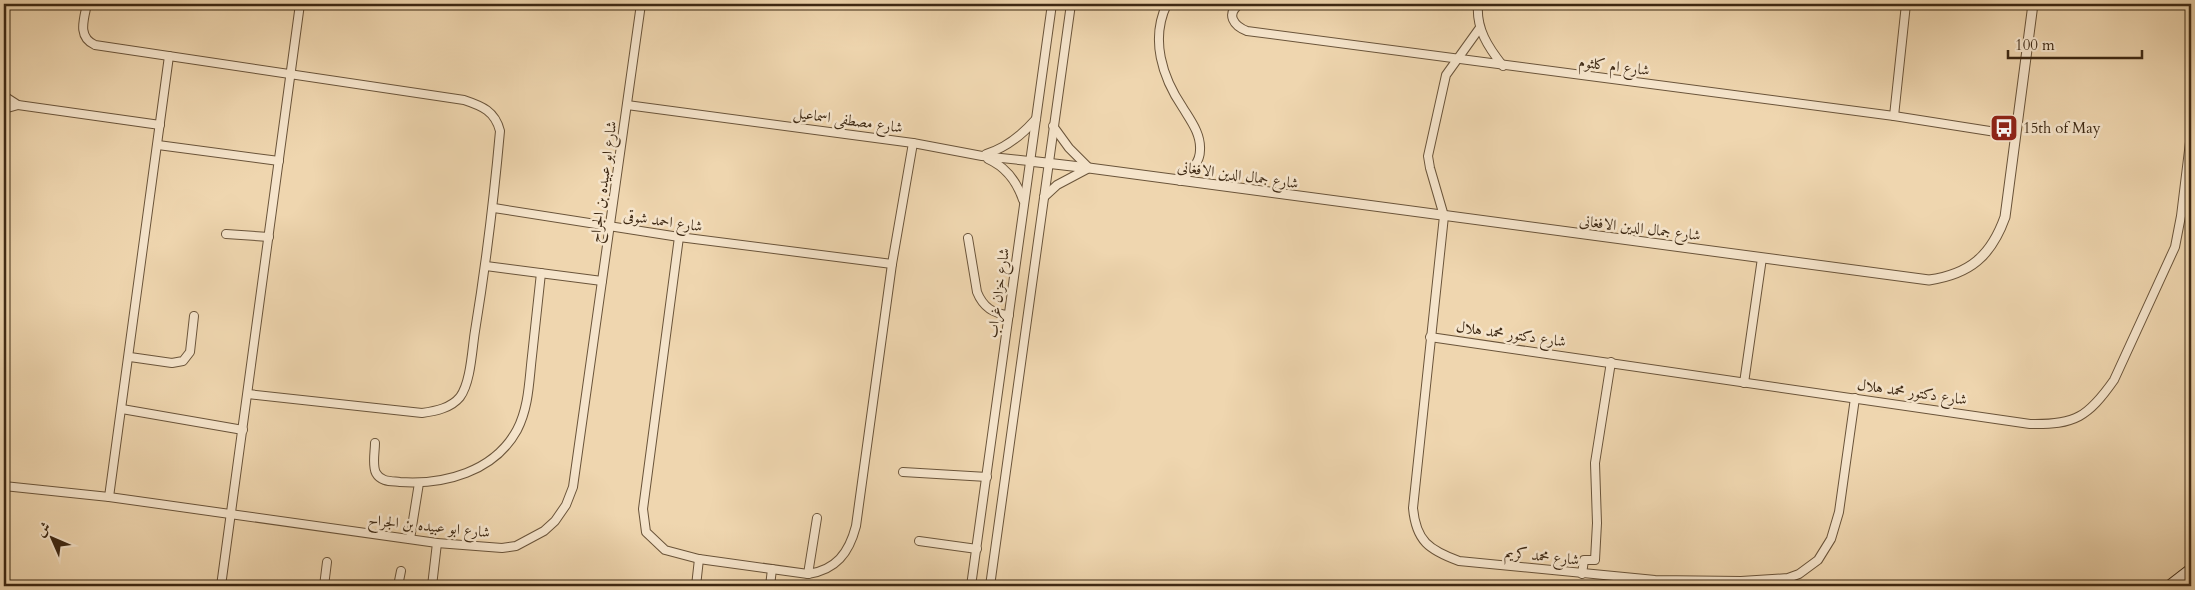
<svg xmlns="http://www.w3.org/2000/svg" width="2195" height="590" viewBox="0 0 2195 590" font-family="Cardo,Amiri,serif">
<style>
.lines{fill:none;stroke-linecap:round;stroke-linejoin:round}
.minor-casing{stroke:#6a543a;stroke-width:10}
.tertiary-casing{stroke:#6a543a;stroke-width:11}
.secondary-casing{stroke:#3d2813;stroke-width:12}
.minor{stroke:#f5e4cb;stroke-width:8}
.tertiary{stroke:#f5e4cb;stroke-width:9}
.secondary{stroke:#f5e4cb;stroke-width:10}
.labels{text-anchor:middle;stroke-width:5;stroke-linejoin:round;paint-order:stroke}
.street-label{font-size:15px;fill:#3d2813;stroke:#f5e4cb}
.poi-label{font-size:15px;fill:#3d2813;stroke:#f5e4cb;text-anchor:start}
</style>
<rect width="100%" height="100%" fill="#efd6af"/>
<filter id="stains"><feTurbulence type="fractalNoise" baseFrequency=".004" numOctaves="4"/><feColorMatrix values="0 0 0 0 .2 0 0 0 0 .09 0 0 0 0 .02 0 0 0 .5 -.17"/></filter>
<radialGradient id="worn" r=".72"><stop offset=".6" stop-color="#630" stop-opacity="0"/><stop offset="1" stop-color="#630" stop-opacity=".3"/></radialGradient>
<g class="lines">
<defs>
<g id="minor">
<path d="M87 4C84 19 77 37 95 45L464 100C482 106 495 111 500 131 494 198 486 264 475 331 472 349 471 382 460 397 451 408 436 411 422 413L248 394"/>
<path d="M290 4 300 5"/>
<path d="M1167 4C1150 39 1162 77 1183 108 1191 121 1201 134 1200 150 1200 164 1189 172 1180 181"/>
<path d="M1240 4C1225 14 1234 26 1247 31L1894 116 2015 135"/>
<path d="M1478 4C1476 29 1488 47 1503 66"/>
<path d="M1479 29 1446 75 1428 156 1430 168 1444 216 1413 508C1416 541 1429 550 1459 561L1655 580 1741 581 1788 578 1799 574 1818 560 1831 539 1839 512 1855 398"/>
<path d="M4 96 18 105 160 125"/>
<path d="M627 105 913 143 982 156 1029 161"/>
<path d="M4 109 18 105"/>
<path d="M1894 116 1906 4"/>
<path d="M158 145 279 161"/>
<path d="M986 154C1006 148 1022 135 1036 119"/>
<path d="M988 159C1006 167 1017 182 1023 200"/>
<path d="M1044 197 1057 185 1089 168 1069 148 1053 126"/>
<path d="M494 208 679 237 892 264"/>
<path d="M226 234 269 237"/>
<path d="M679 237 643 509 646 532 665 550 699 559 808 574C836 570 849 553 856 526L892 264 913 143"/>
<path d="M968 238 977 292C983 307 993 314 1009 315"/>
<path d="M486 266 602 281"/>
<path d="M1430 337 2030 424C2075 425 2088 417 2114 380L2175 247 2181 216 2191 134"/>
<path d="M130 357 172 363 183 361 190 352 194 316"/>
<path d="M1744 383 1762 258"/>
<path d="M122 409 243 430"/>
<path d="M375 443C375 452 372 465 376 473 381 482 391 481 400 482 444 485 494 472 517 430 529 407 529 381 532 356 535 328 538 301 541 273"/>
<path d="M903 472 987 477"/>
<path d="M4 486 109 497 437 543 502 548 516 546 544 531 555 521 566 505 573 487 641 4"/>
<path d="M109 497 169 56"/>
<path d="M410 539 419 483"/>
<path d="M919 541 977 549"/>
<path d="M808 574 817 518"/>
<path d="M1582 574 1584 560H1595L1597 523 1595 463 1611 362"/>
<path d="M221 586 300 4"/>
<path d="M324 586 327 562"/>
<path d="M398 586 401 571"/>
<path d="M432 586 437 543"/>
<path d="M696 586 699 559"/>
<path d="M770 586 772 569"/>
<path d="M971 586 1052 4"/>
<path d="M990 586 1071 4"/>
</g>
<path id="tertiary" d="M1029 161 1089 168 1929 280C1970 274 1991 256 2005 217L2033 4"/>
<path id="secondary" d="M2169 586 2191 569"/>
</defs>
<use href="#minor" class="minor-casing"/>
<use href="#tertiary" class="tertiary-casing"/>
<use href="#secondary" class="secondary-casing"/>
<use href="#minor" class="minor"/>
<use href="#tertiary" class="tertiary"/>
<use href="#secondary" class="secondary"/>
</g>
<defs>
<symbol id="bus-square" viewBox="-11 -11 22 22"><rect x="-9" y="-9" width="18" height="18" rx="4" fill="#8f2418" stroke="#f5e4cb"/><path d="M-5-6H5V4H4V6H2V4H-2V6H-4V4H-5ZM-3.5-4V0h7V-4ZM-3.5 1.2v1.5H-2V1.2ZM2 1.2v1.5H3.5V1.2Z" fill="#fff"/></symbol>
</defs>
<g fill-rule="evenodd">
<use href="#bus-square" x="1988" y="112" width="32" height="32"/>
</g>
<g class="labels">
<g class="street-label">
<text transform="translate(1614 66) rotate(7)" y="5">شارع ام كلثوم</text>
<text transform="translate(848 120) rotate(8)" y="5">شارع مصطفى اسماعيل</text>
<text transform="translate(1238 175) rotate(8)" y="5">شارع جمال الدين الافغانى</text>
<text transform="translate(603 182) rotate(-82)" y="5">شارع ابو عبيده بن الجراح</text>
<text transform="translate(663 221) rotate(8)" y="5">شارع احمد شوقى</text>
<text transform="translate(1640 228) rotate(7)" y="5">شارع جمال الدين الافغانى</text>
<text transform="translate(998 293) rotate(-82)" y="5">شارع خزان غراب</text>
<text transform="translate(1511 334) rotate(8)" y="5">شارع دكتور محمد هلال</text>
<text transform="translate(1912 392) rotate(8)" y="5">شارع دكتور محمد هلال</text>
<text transform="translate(429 526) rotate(6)" y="5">شارع ابو عبيده بن الجراح</text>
<text transform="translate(1542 556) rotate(6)" y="5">شارع محمد كريم</text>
</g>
<g class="poi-label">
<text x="2023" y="133">15th of May</text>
</g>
</g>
<rect width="2195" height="590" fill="none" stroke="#efd6af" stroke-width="20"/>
<rect x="5" y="5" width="2185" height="580" fill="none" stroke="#3d2813" stroke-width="2.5"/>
<rect x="10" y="10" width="2175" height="570" fill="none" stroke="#3d2813"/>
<g transform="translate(52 538) rotate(315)" stroke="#f5e4cb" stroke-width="4" paint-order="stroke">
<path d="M0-4L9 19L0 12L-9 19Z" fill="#3d2813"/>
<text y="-8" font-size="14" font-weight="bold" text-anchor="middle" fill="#3d2813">ش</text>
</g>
<path d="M2008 50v8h134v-8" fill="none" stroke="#3d2813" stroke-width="2.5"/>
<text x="2015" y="50" font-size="15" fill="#3d2813" stroke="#f5e4cb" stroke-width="4" paint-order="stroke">100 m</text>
<rect width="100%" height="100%" filter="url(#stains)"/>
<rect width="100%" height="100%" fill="url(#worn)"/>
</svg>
